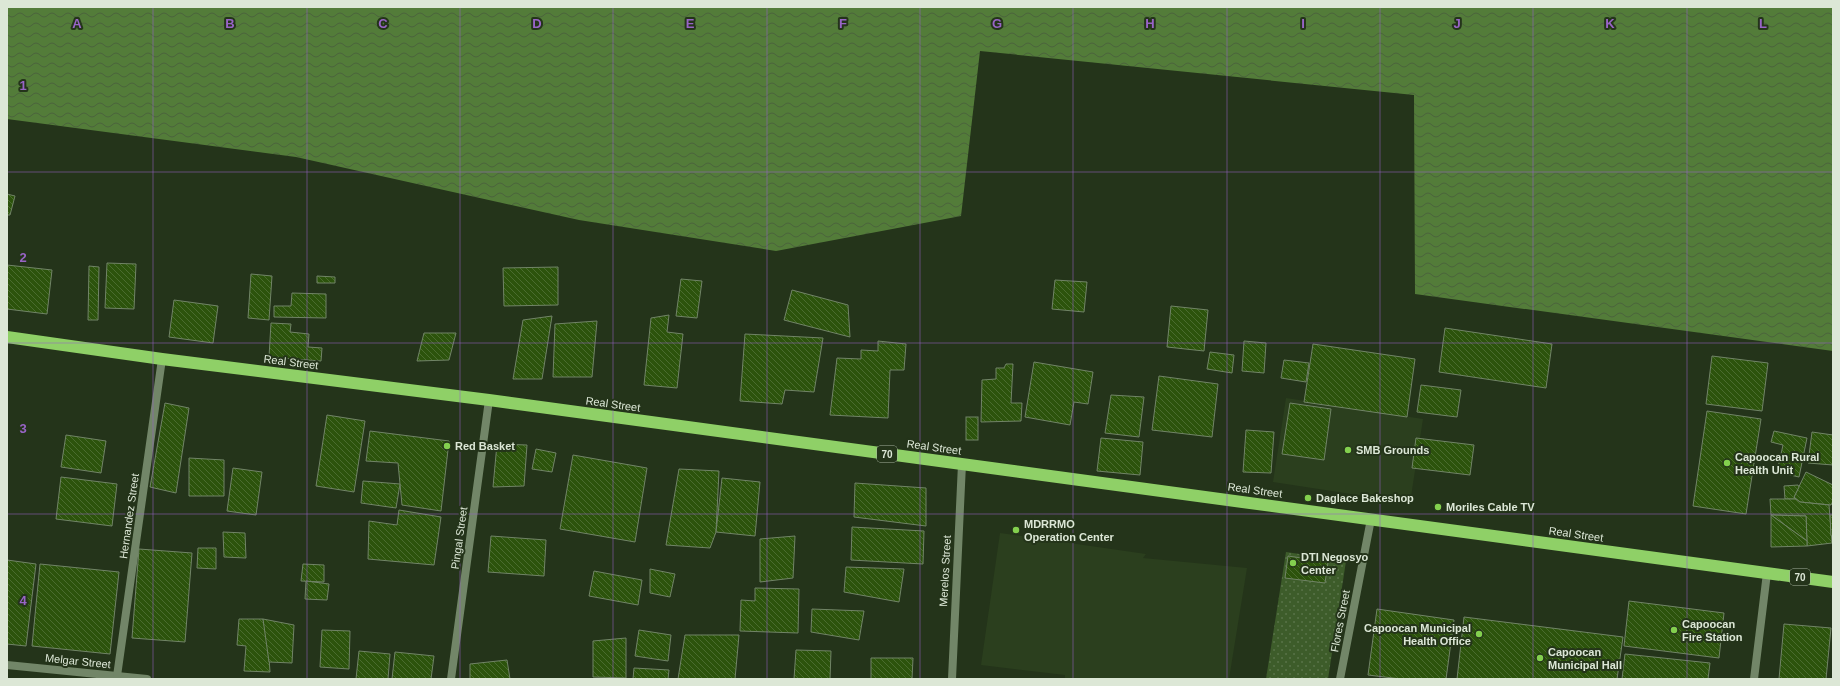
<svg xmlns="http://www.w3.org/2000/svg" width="1840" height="686" viewBox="0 0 1840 686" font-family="Helvetica,sans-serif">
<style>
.built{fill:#2b3f1e}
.park{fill:url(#park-dots)}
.water{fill:url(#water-waves)}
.building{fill:url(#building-back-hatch);stroke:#718467}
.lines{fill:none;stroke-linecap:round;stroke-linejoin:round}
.street{stroke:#728668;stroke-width:8}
.highway{stroke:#8fd067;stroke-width:12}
.grid{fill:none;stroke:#9864c6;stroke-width:1;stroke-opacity:0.55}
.poi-dot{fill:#83d04e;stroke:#24341a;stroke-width:1.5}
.labels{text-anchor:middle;stroke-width:4;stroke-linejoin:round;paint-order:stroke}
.shield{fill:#24341a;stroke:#a5b19e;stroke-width:1}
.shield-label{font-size:10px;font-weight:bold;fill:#dce7d6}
.street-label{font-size:11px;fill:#dce7d6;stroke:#24341a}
.poi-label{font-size:11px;font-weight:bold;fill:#dce7d6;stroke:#24341a;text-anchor:start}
.grid-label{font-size:13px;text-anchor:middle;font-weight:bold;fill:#9864c6;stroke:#24341a;stroke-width:4;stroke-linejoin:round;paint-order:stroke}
</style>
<defs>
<pattern id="park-dots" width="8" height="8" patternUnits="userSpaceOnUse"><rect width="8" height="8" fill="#3d5c2a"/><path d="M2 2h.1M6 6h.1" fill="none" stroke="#587348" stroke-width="1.8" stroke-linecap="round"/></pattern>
<pattern id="water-waves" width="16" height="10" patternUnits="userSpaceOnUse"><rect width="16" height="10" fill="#537c39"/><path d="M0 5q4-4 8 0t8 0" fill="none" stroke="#4b633c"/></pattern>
<pattern id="building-back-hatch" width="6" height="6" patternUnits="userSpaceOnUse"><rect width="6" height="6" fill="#2c530c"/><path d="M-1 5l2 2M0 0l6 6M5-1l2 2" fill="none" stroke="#4a6c2f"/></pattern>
</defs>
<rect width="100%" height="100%" fill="#24341a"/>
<g class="built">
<path d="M1286 398 1423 419 1410 503 1273 482Z"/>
<path d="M1000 533 1146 554 1143 558 1247 568 1229 679H1065V675L981 665Z"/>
</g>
<path class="park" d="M1286 552 1346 561 1328 679H1266Z"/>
<path class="water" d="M7 7H1833V351L1415 294 1414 95 980 51 961 216 776 251 579 220 296 157 7 119Z"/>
<g class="building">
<path d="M7 194 15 196 10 215H7Z"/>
<path d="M107 263 136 264 134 309 105 308Z"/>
<path d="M7 265 52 270 47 314 7 309Z"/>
<path d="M89 266 99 267 98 320H88Z"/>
<path d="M558 267V305L504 306 503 268Z"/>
<path d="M251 274 272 276 269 320 248 318Z"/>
<path d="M317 276 335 277V283H317Z"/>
<path d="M681 279 702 281 697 318 676 316Z"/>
<path d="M1055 280 1087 282 1084 312 1052 309Z"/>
<path d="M792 290 848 305 850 337 784 320Z"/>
<path d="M292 293 326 294V318L274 317V306H291Z"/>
<path d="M174 300 218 306 213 343 169 337Z"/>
<path d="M1171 306 1208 310 1204 351 1167 347Z"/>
<path d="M669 315 667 332 683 334 677 388 644 385 651 318Z"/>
<path d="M552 316 542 379H513L523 320Z"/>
<path d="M597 321 592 377H553L555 324Z"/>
<path d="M271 323 291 324 290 332 309 334 308 347 322 348 321 361 269 357Z"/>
<path d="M1445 328 1552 344 1546 388 1439 372Z"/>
<path d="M424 333H456L449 360 417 361Z"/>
<path d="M745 334 823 338 814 392 785 390 782 404 740 401Z"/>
<path d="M878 341 906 344 904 370H890L888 418 830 415 837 358 861 359V350L878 351Z"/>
<path d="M1244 341 1266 343 1264 373 1242 371Z"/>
<path d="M1313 344 1415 359 1407 417 1304 402Z"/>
<path d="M1210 352 1234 355 1232 373 1207 369Z"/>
<path d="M1712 356 1768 363 1762 411 1706 404Z"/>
<path d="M1284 360 1309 363 1306 382 1281 378Z"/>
<path d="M1034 362 1093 372 1088 404 1074 402 1070 425 1025 417Z"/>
<path d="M1006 364H1013L1011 403H1022L1021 421 981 422 982 380 996 379V368H1004Z"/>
<path d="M1159 376 1218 384 1212 437 1152 430Z"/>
<path d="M1421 385 1461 390 1457 417 1417 412Z"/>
<path d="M1111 395 1144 397 1139 437 1105 433Z"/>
<path d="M165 403 189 408 176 493 150 487Z"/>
<path d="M1290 403 1331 409 1324 460 1282 454Z"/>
<path d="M1707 411 1761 419 1746 514 1693 506Z"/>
<path d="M327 415 365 421 354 492 316 486Z"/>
<rect x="966" y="417" width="12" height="23"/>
<path d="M1246 430 1274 432 1271 473 1243 472Z"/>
<path d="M370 431 449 441 441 511 402 505 398 463 366 461Z"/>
<path d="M1774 431 1807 438 1799 477 1777 472 1783 445 1771 442Z"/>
<path d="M1812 432 1833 435V465L1808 463Z"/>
<path d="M66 435 106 441 101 473 61 467Z"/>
<path d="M1101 438 1143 442 1140 475 1097 471Z"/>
<path d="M1416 438 1474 445 1470 475 1412 468Z"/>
<path d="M497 444 527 445 524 486 493 487Z"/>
<path d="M536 449 556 453 552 472 532 469Z"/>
<path d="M573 455 647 468 635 542 560 529Z"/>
<path d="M189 458 224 460V496H189Z"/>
<path d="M233 468 262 472 256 515 227 511Z"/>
<path d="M679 469 719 471 716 532 710 548 666 545Z"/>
<path d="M1806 472 1833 485V501L1831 505 1800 502 1794 497Z"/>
<path d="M61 477 117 484 112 526 56 519Z"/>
<path d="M722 478 760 482 755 536 716 532Z"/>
<path d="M363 481 400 484 396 508 361 503Z"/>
<path d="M855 483 926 488V526L854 517Z"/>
<path d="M1798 485 1799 487 1794 497 1796 499H1785L1784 486Z"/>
<path d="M1770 499H1796L1800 502 1829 505 1832 543 1807 546 1806 516 1771 515Z"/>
<path d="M399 510 441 517 434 565 368 559 369 521 397 525Z"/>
<path d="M1771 515 1806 516 1807 541Z"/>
<path d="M1771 515 1807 541V546L1771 547Z"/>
<path d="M1830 515H1833V536H1831Z"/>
<path d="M852 527 924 531 923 564 851 560Z"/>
<path d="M223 532 245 533 246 558 224 557Z"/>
<path d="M491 536 546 540 544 576 488 572Z"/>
<path d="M795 536 793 578 760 582V539Z"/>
<path d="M198 548H216V569L197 568Z"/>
<path d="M139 549 192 553 185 642 132 638Z"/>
<path d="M1288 556 1328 562 1325 583 1285 578Z"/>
<path d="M7 560 36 564 26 646 7 644Z"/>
<path d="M40 564 119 572 110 654 32 646Z"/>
<path d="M303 564 324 565V582L301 581Z"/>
<path d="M846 567 904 569 899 602 844 592Z"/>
<path d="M650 569 675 574 670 597 650 593Z"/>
<path d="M594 571 642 580 638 605 589 596Z"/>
<path d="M306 581 329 584 327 600 305 599Z"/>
<path d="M755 588 799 589 798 633 740 631 741 600 755 601Z"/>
<path d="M1629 601 1724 613 1719 658 1624 646Z"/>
<path d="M812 609 864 611 859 640 811 632Z"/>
<path d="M1377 609 1454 620 1446 679H1401L1368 675Z"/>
<path d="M1464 617 1623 637 1617 679H1457Z"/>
<path d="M239 619H263L268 644 270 672 244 671 246 646 237 645Z"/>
<path d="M263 619 294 625 292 663 269 662Z"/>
<path d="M1784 624 1831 628 1826 679H1779Z"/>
<path d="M322 630 350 631 349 669 320 667Z"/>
<path d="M639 630 671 635 668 661 635 656Z"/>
<path d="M685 635H739L735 679H678Z"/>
<path d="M626 638V678L593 677V641Z"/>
<path d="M796 650 831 651 830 679H794Z"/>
<path d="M359 651 390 654 388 679H356Z"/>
<path d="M395 652 434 656 431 679H392Z"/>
<path d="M1625 654 1710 663 1708 679H1622Z"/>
<path d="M871 658H913L912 679H871Z"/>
<path d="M507 660 510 679H470V664Z"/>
<path d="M634 668 669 670 668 679H633Z"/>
</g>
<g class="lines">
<g class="street">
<path d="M7 665 147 679"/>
<path d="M117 676 162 359"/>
<path d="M451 679 489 400"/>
<path d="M952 679 962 464"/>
<path d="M1340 679 1371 519"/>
<path d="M1754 679 1767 573"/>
</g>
<path class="highway" d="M7 337 162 359 489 400 1833 582"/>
</g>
<path class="grid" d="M153 7V679M307 7V679M460 7V679M613 7V679M767 7V679M920 7V679M1073 7V679M1227 7V679M1380 7V679M1533 7V679M1687 7V679M7 172H1833M7 343H1833M7 514H1833"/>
<g class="poi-dot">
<circle cx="447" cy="446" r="4"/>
<circle cx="1348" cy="450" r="4"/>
<circle cx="1727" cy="463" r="4"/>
<circle cx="1308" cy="498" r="4"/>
<circle cx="1438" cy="507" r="4"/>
<circle cx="1016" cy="530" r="4"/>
<circle cx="1293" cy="563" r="4"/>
<circle cx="1674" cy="630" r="4"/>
<circle cx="1479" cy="634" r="4"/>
<circle cx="1540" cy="658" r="4"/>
</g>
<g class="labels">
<g class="shield">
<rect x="877" y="446" width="20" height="16" rx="3"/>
<rect x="1790" y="569" width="20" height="16" rx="3"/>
</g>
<g class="shield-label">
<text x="887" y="458">70</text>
<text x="1800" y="581">70</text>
</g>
<g class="street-label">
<text transform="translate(291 362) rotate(7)" y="4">Real Street</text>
<text transform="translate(613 404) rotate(8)" y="4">Real Street</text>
<text transform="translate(934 447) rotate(8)" y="4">Real Street</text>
<text transform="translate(1255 490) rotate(8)" y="4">Real Street</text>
<text transform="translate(129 516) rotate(-82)" y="4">Hernandez Street</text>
<text transform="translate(1576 534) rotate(8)" y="4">Real Street</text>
<text transform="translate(459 538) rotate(-82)" y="4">Pingal Street</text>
<text transform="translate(945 571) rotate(-87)" y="4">Merelos Street</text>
<text transform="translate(1340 621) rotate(-79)" y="4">Flores Street</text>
<text transform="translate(78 661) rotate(6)" y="4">Melgar Street</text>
</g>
<g class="poi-label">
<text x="455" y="450">Red Basket</text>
<text x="1356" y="454">SMB Grounds</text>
<text x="1735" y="461">Capoocan Rural<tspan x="1735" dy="13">Health Unit</tspan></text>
<text x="1316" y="502">Daglace Bakeshop</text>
<text x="1446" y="511">Moriles Cable TV</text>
<text x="1024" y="528">MDRRMO<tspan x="1024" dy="13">Operation Center</tspan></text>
<text x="1301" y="561">DTI Negosyo<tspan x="1301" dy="13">Center</tspan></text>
<text x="1682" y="628">Capoocan<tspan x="1682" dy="13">Fire Station</tspan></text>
<text x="1471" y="632" text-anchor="end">Capoocan Municipal<tspan x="1471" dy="13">Health Office</tspan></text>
<text x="1548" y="656">Capoocan<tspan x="1548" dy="13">Municipal Hall</tspan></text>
</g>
</g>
<g class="grid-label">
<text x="77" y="28">A</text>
<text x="230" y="28">B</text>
<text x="383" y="28">C</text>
<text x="537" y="28">D</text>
<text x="690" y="28">E</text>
<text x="843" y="28">F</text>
<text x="997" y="28">G</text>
<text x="1150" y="28">H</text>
<text x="1303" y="28">I</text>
<text x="1457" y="28">J</text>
<text x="1610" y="28">K</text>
<text x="1763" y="28">L</text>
<text x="23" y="90">1</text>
<text x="23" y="262">2</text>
<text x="23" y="433">3</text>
<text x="23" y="605">4</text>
</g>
<rect width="1840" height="686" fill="none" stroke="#dce7d6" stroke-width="16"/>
</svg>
